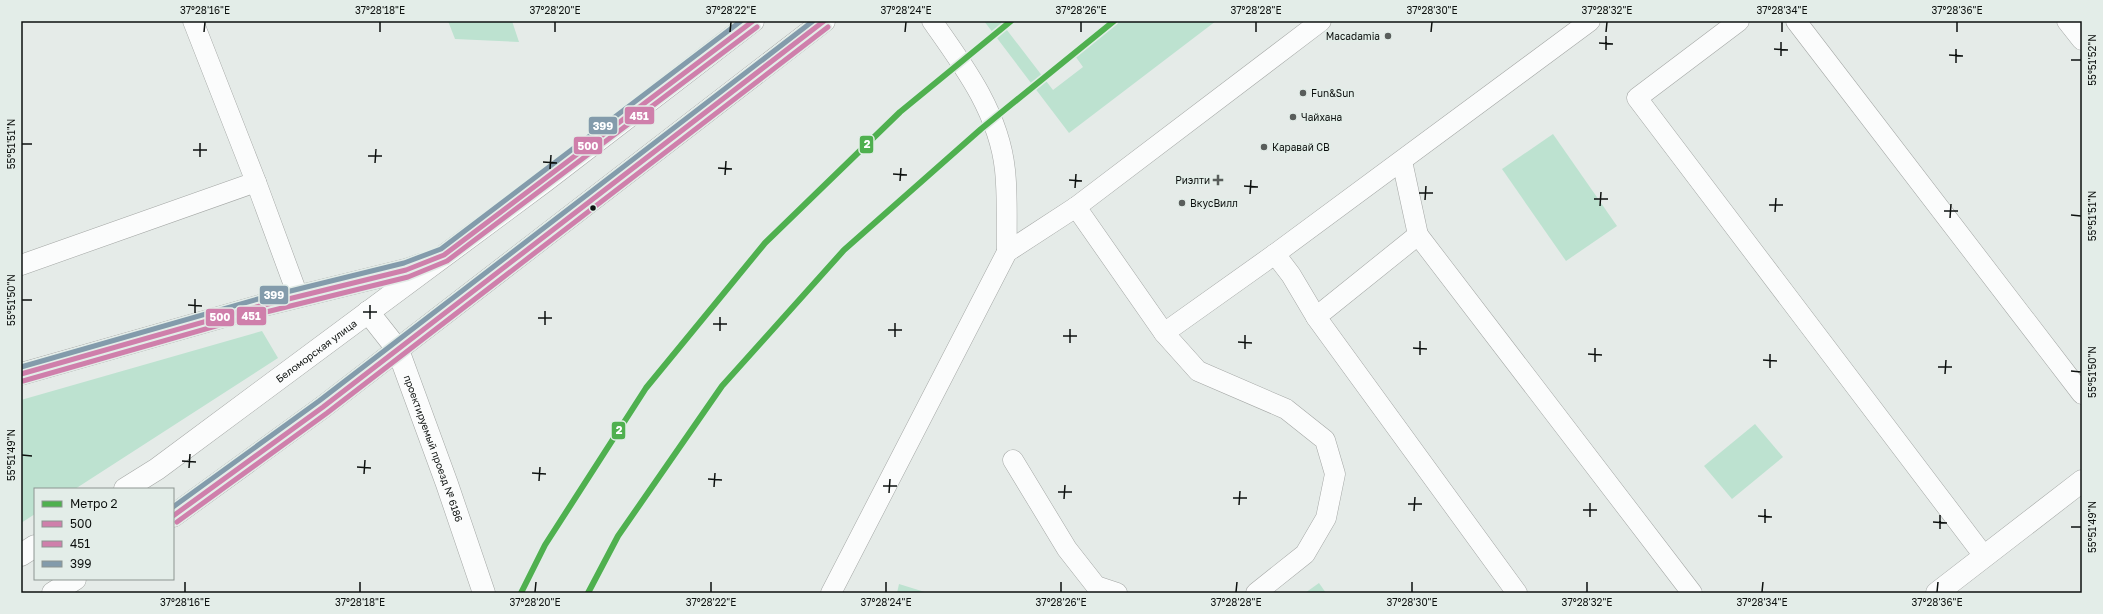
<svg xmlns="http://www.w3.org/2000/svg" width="2103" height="614" viewBox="0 0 2103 614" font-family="'Golos Text',sans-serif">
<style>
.green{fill:#bde2d0}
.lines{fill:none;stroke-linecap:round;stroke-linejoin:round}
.lane-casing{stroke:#a4a7a5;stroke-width:21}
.street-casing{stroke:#a4a7a5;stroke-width:23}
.secondary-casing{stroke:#a4a7a5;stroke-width:23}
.lane{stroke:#fbfcfc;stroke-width:20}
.street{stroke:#fbfcfc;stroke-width:22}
.secondary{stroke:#fbfcfc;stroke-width:22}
.bus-1-casing{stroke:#e3ede8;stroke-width:8}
.bus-2-casing{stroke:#e3ede8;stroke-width:8}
.bus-3-casing{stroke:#e3ede8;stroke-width:8}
.bus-1{stroke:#cf7fab;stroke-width:5}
.bus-2{stroke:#cf7fab;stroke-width:5}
.bus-3{stroke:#839bab;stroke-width:5}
.metro-1-casing{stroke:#e3ede8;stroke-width:9}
.metro-1{stroke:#4fb04f;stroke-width:6}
.ticks{fill:none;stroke:#0d110f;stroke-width:1.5}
.poi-dot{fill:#595d5b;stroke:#e3ede8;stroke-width:1.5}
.bus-dot{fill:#0d110f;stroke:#e3ede8;stroke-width:1.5}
.labels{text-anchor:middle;stroke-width:4;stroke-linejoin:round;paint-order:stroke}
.poi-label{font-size:10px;fill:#0d110f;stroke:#e3ede8;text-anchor:start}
.street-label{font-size:10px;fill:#0d110f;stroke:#e3ede8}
.line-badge{stroke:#e3ede8;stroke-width:1.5}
.badge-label{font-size:11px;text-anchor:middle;font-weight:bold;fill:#fff}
.neatline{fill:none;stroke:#0d110f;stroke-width:1.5}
.ticks-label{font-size:10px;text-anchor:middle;fill:#0d110f}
</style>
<rect width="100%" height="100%" fill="#e5ebe8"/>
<g class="green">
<path d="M448 21H512L519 42 455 39Z"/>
<path d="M984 21H1000L1053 90 1083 67 1073 53 1111 25 1108 21H1216L1069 133Z"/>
<path d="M1553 134 1617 226 1566 261 1502 169Z"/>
<path d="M262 331 278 358 75 489H35V514L21 523V400Z"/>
<path d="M1755 424 1783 457 1732 499 1704 466Z"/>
<path d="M1319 583 1326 593H1305Z"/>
<path d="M899 584 928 593H897Z"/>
</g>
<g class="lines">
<defs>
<g id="lane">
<path d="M193 21 256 182 298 296"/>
<path d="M932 21C964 66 999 113 1005 170 1008 197 1006 225 1007 252"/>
<path d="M1321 21 1076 207 1164 333 1275 254 1590 21"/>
<path d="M1739 21 1637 98 1984 556"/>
<path d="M1796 21 2082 394"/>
<path d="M2067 21 2082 40"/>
<path d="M1402 161 1418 235"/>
<path d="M1275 254 1291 275 1316 317"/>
<path d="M21 265 256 182"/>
<path d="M1164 333 1198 371 1286 409 1325 440 1335 474 1326 518 1305 554 1256 593"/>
<path d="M1013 460 1067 549 1096 586 1117 593"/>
<path d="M831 593 1007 252 1076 207"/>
<path d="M1517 593 1316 317 1418 235 1692 593"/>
</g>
<g id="street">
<path id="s1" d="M368 312 398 350 447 484 484 593"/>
<path d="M1937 593 2082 481"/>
</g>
<g id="secondary">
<path d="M21 374 260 306 406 270 423 264"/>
<path id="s2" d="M125 489 157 469 545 181 753 21"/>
<path d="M173 516 323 407 824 21"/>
<path d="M21 555 35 546"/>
<path d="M53 593 75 579"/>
</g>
</defs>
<use href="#lane" class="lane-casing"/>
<use href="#street" class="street-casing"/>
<use href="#secondary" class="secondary-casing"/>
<use href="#lane" class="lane"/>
<use href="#street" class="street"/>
<use href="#secondary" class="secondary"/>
<defs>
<g id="bus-1">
<path d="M21 374 260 306 406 270 444 255 753 21"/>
<path d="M173 516 323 407 824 21"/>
</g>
<g id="bus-2">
<path d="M23 381 262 313 408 277 447 261 757 27"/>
<path d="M177 522 327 413 828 27"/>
</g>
<g id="bus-3">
<path d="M21 367 258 299 404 263 441 249 741 21"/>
<path d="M173 507 319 401 813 21"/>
</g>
</defs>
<use href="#bus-1" class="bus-1-casing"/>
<use href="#bus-2" class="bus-2-casing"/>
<use href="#bus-3" class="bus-3-casing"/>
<use href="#bus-1" class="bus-1"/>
<use href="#bus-2" class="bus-2"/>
<use href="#bus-3" class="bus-3"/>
<defs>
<g id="metro-1">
<path d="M521 593 545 545 646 388 765 243 900 112 1011 21"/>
<path d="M588 593 618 536 722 386 844 250 981 129 1114 21"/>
</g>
</defs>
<use href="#metro-1" class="metro-1-casing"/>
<use href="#metro-1" class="metro-1"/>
</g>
<path class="ticks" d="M204 32 205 22M380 32V22M555 32V22M730 32 731 22M905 32 906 22M1081 32V22M1256 32V22M1431 32 1432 22M1606 32 1607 22M1782 32V22M1957 32V22M1599 43 1613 44M1774 49 1788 50M1606 50V36M1949 55 1963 56M1781 56V42M2071 60H2081M1956 63V49M22 144H32M193 150H207M368 156H382M200 157V143M543 162 557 163M375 163 376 149M718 168 732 169M550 169 551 155M893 174 907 175M725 175 726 161M1069 180 1082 181M900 181 901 168M1244 186 1258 187M1075 188 1076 174M1419 193H1433M1250 194 1251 180M1594 199H1608M1425 200 1426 186M1769 205H1783M1600 206 1601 192M1944 211H1958M1775 212 1776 198M2071 215 2081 216M1950 218 1951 204M22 300H32M188 305 202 306M363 312H377M195 313V299M538 318H552M370 319V305M713 324H727M545 325V311M888 330H902M720 331V317M1063 336H1077M895 337V323M1238 342 1252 343M1070 343V329M1413 348 1427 349M1245 349V335M1588 354 1602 355M1420 355V341M1763 360 1777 361M1595 362V348M1938 367H1952M1770 368V354M2071 371 2081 372M1945 374 1946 360M22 455 32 456M182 461 196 462M357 467 371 468M189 468 190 454M532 473 546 474M364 474 365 460M708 479 722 480M539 481 540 467M883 486H897M714 487 715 473M1058 492H1072M889 493 890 479M1233 498H1247M1064 499 1065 485M1408 504H1422M1239 505 1240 491M1583 510H1597M1414 511 1415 497M1758 516 1772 517M1590 517V503M1933 522 1947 523M1765 523V509M2071 527H2081M1940 529V515M185 592V582M360 592V582M535 592 536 582M711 592V582M886 592V582M1061 592V582M1236 592 1237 582M1412 592V582M1587 592V582M1762 592 1763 582M1937 592 1938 582"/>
<g class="poi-dot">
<circle cx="1388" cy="36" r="4"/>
<circle cx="1303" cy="93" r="4"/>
<circle cx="1293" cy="117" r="4"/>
<circle cx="1264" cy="147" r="4"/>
<path d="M1216 174h4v4h4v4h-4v4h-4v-4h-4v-4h4z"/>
<circle cx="1182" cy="203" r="4"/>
</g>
<circle class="bus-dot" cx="593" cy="208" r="3.5"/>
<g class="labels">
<g class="poi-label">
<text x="1380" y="40" text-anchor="end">Macadamia</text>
<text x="1311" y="97">Fun&amp;Sun</text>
<text x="1301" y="121">Чайхана</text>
<text x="1272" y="151">Каравай СВ</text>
<text x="1210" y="184" text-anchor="end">Риэлти</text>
<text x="1190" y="207">ВкусВилл</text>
</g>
<g class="street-label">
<text dy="4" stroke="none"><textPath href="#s2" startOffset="236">Беломорская улица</textPath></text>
<text dy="4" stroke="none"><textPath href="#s1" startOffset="153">проектируемый проезд № 6186</textPath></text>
</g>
</g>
<g class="line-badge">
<rect x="624" y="106" width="31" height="19" rx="4" fill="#cf7fab"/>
<rect x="588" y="116" width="30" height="19" rx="4" fill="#839bab"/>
<rect x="859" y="135" width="15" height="19" rx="4" fill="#4fb04f"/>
<rect x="573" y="136" width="30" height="19" rx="4" fill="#cf7fab"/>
<rect x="259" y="285" width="30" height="20" rx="4" fill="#839bab"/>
<rect x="236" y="306" width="31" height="20" rx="4" fill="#cf7fab"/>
<rect x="205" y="308" width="30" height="19" rx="4" fill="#cf7fab"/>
<rect x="611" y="421" width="15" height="19" rx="4" fill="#4fb04f"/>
</g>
<g class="badge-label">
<text x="639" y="120">451</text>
<text x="603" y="130">399</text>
<text x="867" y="148">2</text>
<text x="588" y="150">500</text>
<text x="274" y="299">399</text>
<text x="251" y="320">451</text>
<text x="220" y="321">500</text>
<text x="619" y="434">2</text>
</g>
<rect width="2103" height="614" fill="none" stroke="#e3ede8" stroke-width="44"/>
<rect x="34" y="488" width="140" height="92" fill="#e3ede8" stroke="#8d9591"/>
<rect x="42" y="501" width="20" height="6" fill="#4fb04f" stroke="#8d9591"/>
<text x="70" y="508" font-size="12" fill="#0d110f">Метро 2</text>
<rect x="42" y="521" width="20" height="6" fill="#cf7fab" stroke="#8d9591"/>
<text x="70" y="528" font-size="12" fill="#0d110f">500</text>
<rect x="42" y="541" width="20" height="6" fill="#cf7fab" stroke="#8d9591"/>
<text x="70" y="548" font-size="12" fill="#0d110f">451</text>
<rect x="42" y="561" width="20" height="6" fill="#839bab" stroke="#8d9591"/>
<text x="70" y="568" font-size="12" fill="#0d110f">399</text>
<rect x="22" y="22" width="2059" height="570" class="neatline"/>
<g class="ticks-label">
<text x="205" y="14">37°28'16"E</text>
<text x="380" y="14">37°28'18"E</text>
<text x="555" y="14">37°28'20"E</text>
<text x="731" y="14">37°28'22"E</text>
<text x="906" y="14">37°28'24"E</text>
<text x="1081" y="14">37°28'26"E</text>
<text x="1256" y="14">37°28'28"E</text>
<text x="1432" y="14">37°28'30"E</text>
<text x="1607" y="14">37°28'32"E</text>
<text x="1782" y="14">37°28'34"E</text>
<text x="1957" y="14">37°28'36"E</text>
<text transform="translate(2092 60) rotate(-90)" y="4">55°51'52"N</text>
<text transform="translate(11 144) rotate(-90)" y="4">55°51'51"N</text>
<text transform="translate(2092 216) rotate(-90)" y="4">55°51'51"N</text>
<text transform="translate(11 300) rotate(-90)" y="4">55°51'50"N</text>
<text transform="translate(2092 372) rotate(-90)" y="4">55°51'50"N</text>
<text transform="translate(11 455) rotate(-90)" y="4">55°51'49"N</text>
<text transform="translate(2092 527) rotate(-90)" y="4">55°51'49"N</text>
<text x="185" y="606">37°28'16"E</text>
<text x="360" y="606">37°28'18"E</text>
<text x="535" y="606">37°28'20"E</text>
<text x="711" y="606">37°28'22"E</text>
<text x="886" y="606">37°28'24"E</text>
<text x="1061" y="606">37°28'26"E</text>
<text x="1236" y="606">37°28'28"E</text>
<text x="1412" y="606">37°28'30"E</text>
<text x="1587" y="606">37°28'32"E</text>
<text x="1762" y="606">37°28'34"E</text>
<text x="1937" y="606">37°28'36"E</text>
</g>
</svg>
